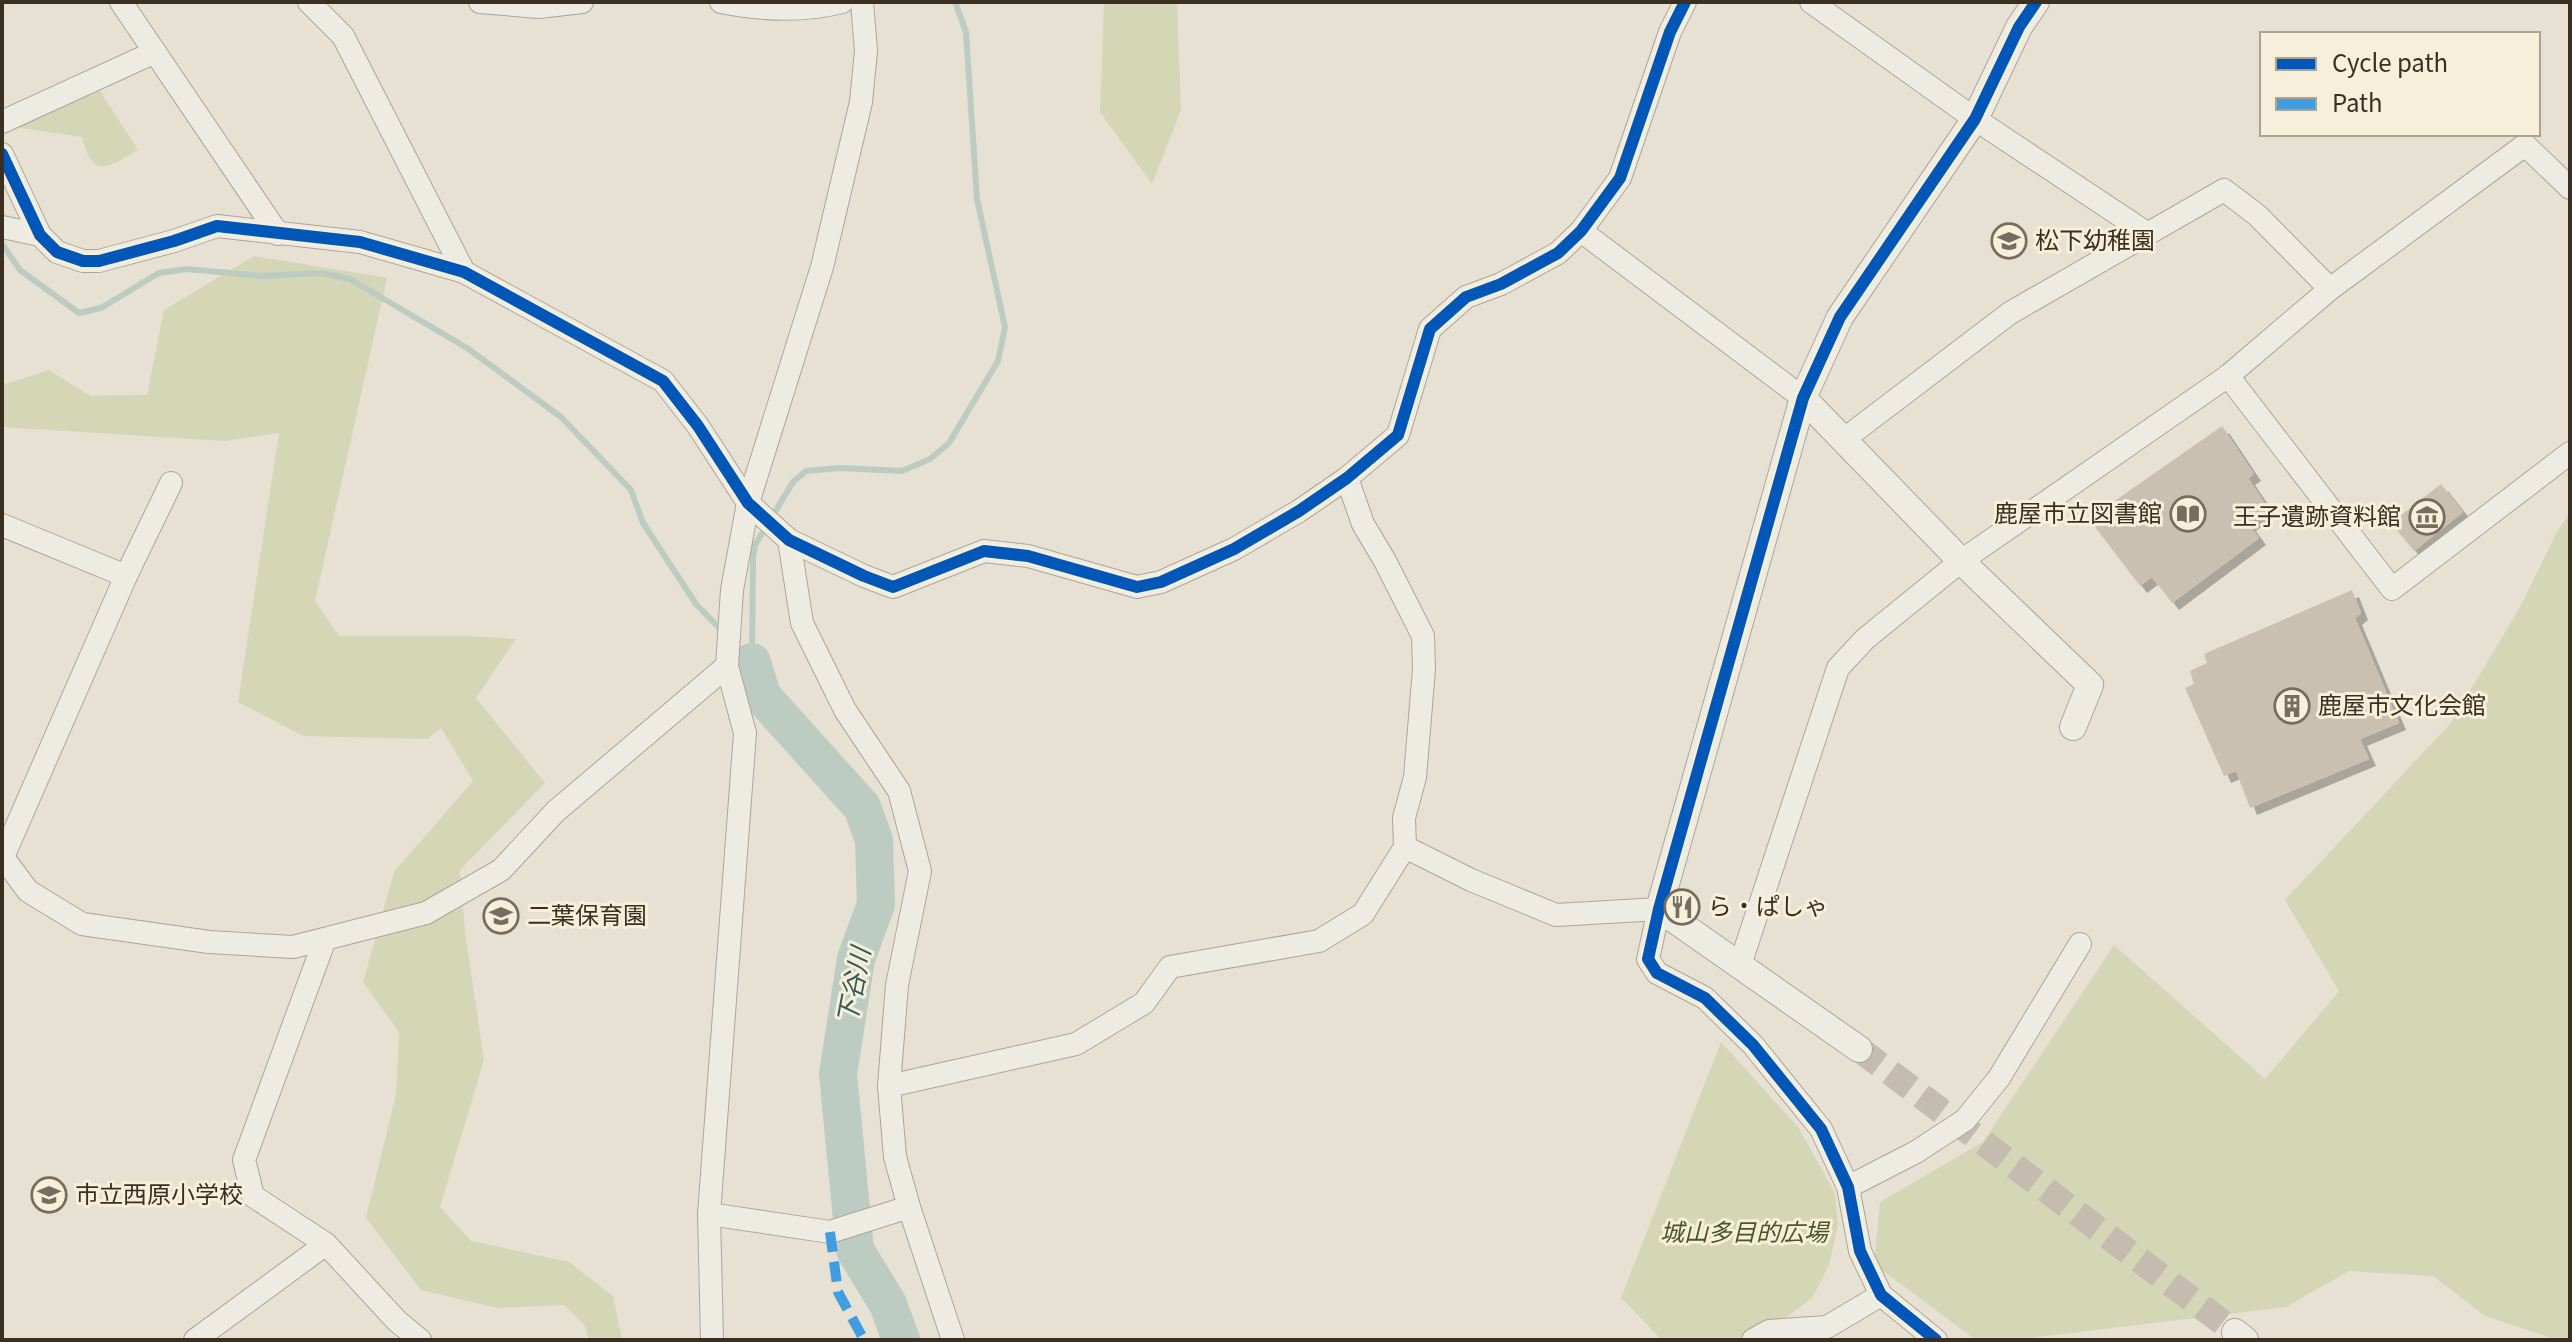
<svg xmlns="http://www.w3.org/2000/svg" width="2572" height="1342" viewBox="0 0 2572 1342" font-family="Georgia,'Noto Sans JP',serif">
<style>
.green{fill:#d4d6b5}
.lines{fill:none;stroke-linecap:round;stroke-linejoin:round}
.stream{stroke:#bcccc3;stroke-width:6}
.river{stroke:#bcccc3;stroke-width:38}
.building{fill:#cac0b2;filter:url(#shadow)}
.tertiary-tunnel{stroke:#c4bdaf;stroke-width:26;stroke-dasharray:26 13;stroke-linecap:butt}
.minor-casing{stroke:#aca69a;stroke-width:24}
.tertiary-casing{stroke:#aca69a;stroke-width:28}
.minor{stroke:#eeebe3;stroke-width:22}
.tertiary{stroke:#eeebe3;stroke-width:26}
.quiet{stroke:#3f9de0;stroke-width:10;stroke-dasharray:20 10;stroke-linecap:butt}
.cycleway-casing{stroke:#f6efd9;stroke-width:17}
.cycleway{stroke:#0057b8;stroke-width:12}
.labels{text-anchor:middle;stroke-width:6;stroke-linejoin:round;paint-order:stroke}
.poi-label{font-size:24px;fill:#3b2f21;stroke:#f6efd9;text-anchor:start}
.park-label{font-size:24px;font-style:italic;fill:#495728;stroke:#f6efd9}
.water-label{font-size:26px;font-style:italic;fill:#315b5a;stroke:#f6efd9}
</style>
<defs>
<filter id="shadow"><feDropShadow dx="7" dy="7" stdDeviation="0" flood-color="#0004"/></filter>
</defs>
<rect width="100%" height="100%" fill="#e6e1d2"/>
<g class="green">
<path d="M1104 2H1177L1181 110 1152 184 1100 112Z"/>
<path d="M100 91 138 150C108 167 93 181 82 137L15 127Z"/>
<path d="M254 256 387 278 315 601 339 636H470L516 639 476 698 545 783 460 870 465 932 484 1060 440 1207 471 1241 569 1262 613 1296 622 1340H589L585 1326 564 1305 497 1308 421 1290 366 1218 396 1094 399 1032 363 982 394 872 473 781 441 728 427 739 303 736 238 702 279 433 224 441 2 427V385L49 370 90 396 147 395 164 310Z"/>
<path d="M2570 513V1340H2557L2485 1316 2433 1276 2349 1271 2286 1307 2014 1340H1976L1874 1264 1880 1202 1983 1142 2114 945 2265 1079 2339 991 2285 900 2451 723 2520 607 2558 530Z"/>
<path d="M1721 1042 1798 1127 1835 1193 1838 1225 1829 1265 1812 1298 1785 1318 1739 1340H1662L1621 1298Z"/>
</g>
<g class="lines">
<g class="stream">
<path d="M2 244 20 270 79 313 101 308 159 273 187 269 261 276 322 273 350 279 467 348 561 417 631 490 643 523 696 604 723 632"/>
<path d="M734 643 752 662"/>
<path d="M752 662 753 558 755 545 793 482 806 471 839 468 902 471 930 459 949 443 998 361 1005 327 977 199 966 32 955 2"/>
</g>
<path class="river" d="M752 662 762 696 862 807 874 840 876 904 856 959 838 1074 855 1250 888 1304 901 1340"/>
</g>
<g class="building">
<path d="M2222 426 2254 474 2248 478 2268 508 2249 524 2259 538 2172 603 2152 577 2140 586 2089 519Z"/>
<path d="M2441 484 2463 512 2414 551 2391 523Z"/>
<path d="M2352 590 2361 613 2355 618 2399 723 2360 739 2369 759 2250 808 2236 771 2224 776 2185 688 2194 684 2190 671 2207 663 2204 654Z"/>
</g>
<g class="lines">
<path class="tertiary-tunnel" d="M1859 1049 2235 1332"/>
<defs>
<g id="minor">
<path d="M121 2 278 234"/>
<path d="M309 2 343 36 464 272"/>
<path d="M480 2 539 7 582 2"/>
<path d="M721 2C761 10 803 12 842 2"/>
<path d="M1811 2 1975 119 2148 234"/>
<path d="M2 122 155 52"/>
<path d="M2 154 40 235 57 252 83 261H99L174 241 217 226 360 242 464 272 663 381 698 426 748 503 789 540 864 576 893 587 984 551 1028 556 1137 587 1161 582 1234 549 1299 511 1347 478 1398 435 1430 329 1466 297 1501 284 1558 253 1581 231 1620 178 1670 32 1685 2"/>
<path d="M2 227 40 235"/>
<path d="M1581 231 1803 398"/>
<path d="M2228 376 2392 589 2570 453"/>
<path d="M1843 440 2010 313 2224 190 2257 215 2330 289"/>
<path d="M2 525 126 576"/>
<path d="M789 540 802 623 845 710 899 791 920 871 897 985 889 1086 895 1157 909 1207 953 1340"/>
<path d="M1405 847 1471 880 1556 915 1659 909 1648 959 1657 973 1705 998 1753 1045 1821 1129 1848 1187 1860 1251 1881 1295 1936 1340"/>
<path d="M2 856 28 891 82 924 209 942 293 947 426 913 501 870 556 811 727 666"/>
<path d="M3 857 126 576 171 483"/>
<path d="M325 939 244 1160 253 1196 326 1244 397 1321 420 1340"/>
<path d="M1740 965 1838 668 1865 639 1961 561 2228 376 2330 289 2525 145 2570 188"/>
<path d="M889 1086 1076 1044 1144 1003 1170 967 1319 941 1363 914 1405 847 1404 818 1415 777 1424 669 1423 636 1385 561 1363 524 1347 478"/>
<path d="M1848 1187 1916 1152 1965 1120 1999 1078 2080 944"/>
<path d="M709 1214 830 1232 909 1207"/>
<path d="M195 1340 326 1244"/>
<path d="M712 1340 709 1214 745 733 727 666 732 590 748 503 822 267 861 102 866 51 862 2"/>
<path d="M1753 1340 1769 1331 1827 1327 1881 1295"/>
</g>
<g id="tertiary">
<path d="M1803 398 1961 561 2090 685 2073 727"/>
<path d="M1859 1049 1659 909 1803 398 1840 317 1975 119 2019 27 2036 2"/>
<path d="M2235 1332 2245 1340"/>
</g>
</defs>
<use href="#minor" class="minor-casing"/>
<use href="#tertiary" class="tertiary-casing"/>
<use href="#minor" class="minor"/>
<use href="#tertiary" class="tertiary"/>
<path class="quiet" d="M830 1232 838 1292 864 1340"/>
<defs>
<g id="cycleway">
<path d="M2 154 40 235 57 252 83 261H99L174 241 217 226 360 242 464 272 663 381 698 426 748 503 789 540 864 576 893 587 984 551 1028 556 1137 587 1161 582 1234 549 1299 511 1347 478 1398 435 1430 329 1466 297 1501 284 1558 253 1581 231 1620 178 1670 32 1685 2"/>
<path d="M1936 1340 1881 1295 1860 1251 1848 1187 1821 1129 1753 1045 1705 998 1657 973 1648 959 1659 909 1803 398 1840 317 1975 119 2019 27 2036 2"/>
</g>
</defs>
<use href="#cycleway" class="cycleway-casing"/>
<use href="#cycleway" class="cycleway"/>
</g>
<defs>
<symbol id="school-ring" viewBox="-11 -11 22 22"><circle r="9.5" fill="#f6efd9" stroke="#776d5f" stroke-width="1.5"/><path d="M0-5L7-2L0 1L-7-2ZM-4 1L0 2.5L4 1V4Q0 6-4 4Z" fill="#776d5f"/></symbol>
<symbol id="library-ring" viewBox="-11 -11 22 22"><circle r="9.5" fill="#f6efd9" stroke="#776d5f" stroke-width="1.5"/><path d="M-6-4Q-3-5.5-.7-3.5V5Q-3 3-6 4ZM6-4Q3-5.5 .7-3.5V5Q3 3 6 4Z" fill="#776d5f"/></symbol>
<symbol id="museum-ring" viewBox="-11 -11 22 22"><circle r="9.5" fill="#f6efd9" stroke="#776d5f" stroke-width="1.5"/><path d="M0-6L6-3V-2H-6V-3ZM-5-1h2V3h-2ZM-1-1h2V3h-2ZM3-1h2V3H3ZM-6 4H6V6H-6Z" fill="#776d5f"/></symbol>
<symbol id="building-ring" viewBox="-11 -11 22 22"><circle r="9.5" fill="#f6efd9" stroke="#776d5f" stroke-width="1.5"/><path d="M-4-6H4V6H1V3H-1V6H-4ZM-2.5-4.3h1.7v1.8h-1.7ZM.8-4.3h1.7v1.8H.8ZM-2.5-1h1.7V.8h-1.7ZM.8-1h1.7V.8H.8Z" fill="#776d5f"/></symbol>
<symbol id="restaurant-ring" viewBox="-11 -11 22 22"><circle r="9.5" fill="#f6efd9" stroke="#776d5f" stroke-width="1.5"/><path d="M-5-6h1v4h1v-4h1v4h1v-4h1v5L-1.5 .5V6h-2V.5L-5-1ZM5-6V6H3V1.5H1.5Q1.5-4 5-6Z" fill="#776d5f"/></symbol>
</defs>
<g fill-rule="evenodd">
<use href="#school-ring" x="1989" y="221" width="40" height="40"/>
<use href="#library-ring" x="2168" y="494" width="40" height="40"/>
<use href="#museum-ring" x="2407" y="497" width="40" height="40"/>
<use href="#building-ring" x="2272" y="686" width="40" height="40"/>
<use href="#restaurant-ring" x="1662" y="887" width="40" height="40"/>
<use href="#school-ring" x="481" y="896" width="40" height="40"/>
<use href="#school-ring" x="29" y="1175" width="40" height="40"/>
</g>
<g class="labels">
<g class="poi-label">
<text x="2035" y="249">松下幼稚園</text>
<text x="2162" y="522" text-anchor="end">鹿屋市立図書館</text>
<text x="2401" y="525" text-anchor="end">王子遺跡資料館</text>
<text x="2318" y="714">鹿屋市文化会館</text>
<text x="1708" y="915">ら・ぱしゃ</text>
<text x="527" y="924">二葉保育園</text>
<text x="75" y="1203">市立西原小学校</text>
</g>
<g class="park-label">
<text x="1744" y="1241">城山多目的広場</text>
</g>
<g class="water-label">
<text transform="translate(854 986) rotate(-79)" y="9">下谷川</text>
</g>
</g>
<rect width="2572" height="1342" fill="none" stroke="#3b2f21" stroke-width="8"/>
<rect x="2260" y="32" width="280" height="104" fill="#f6efd9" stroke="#aba28f" stroke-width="2"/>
<rect x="2276" y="58" width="40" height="12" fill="#0057b8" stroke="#aba28f" stroke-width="2"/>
<text x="2332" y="72" font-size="24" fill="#3b2f21">Cycle path</text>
<rect x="2276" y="98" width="40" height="12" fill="#3f9de0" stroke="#aba28f" stroke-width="2"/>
<text x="2332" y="112" font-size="24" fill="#3b2f21">Path</text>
</svg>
